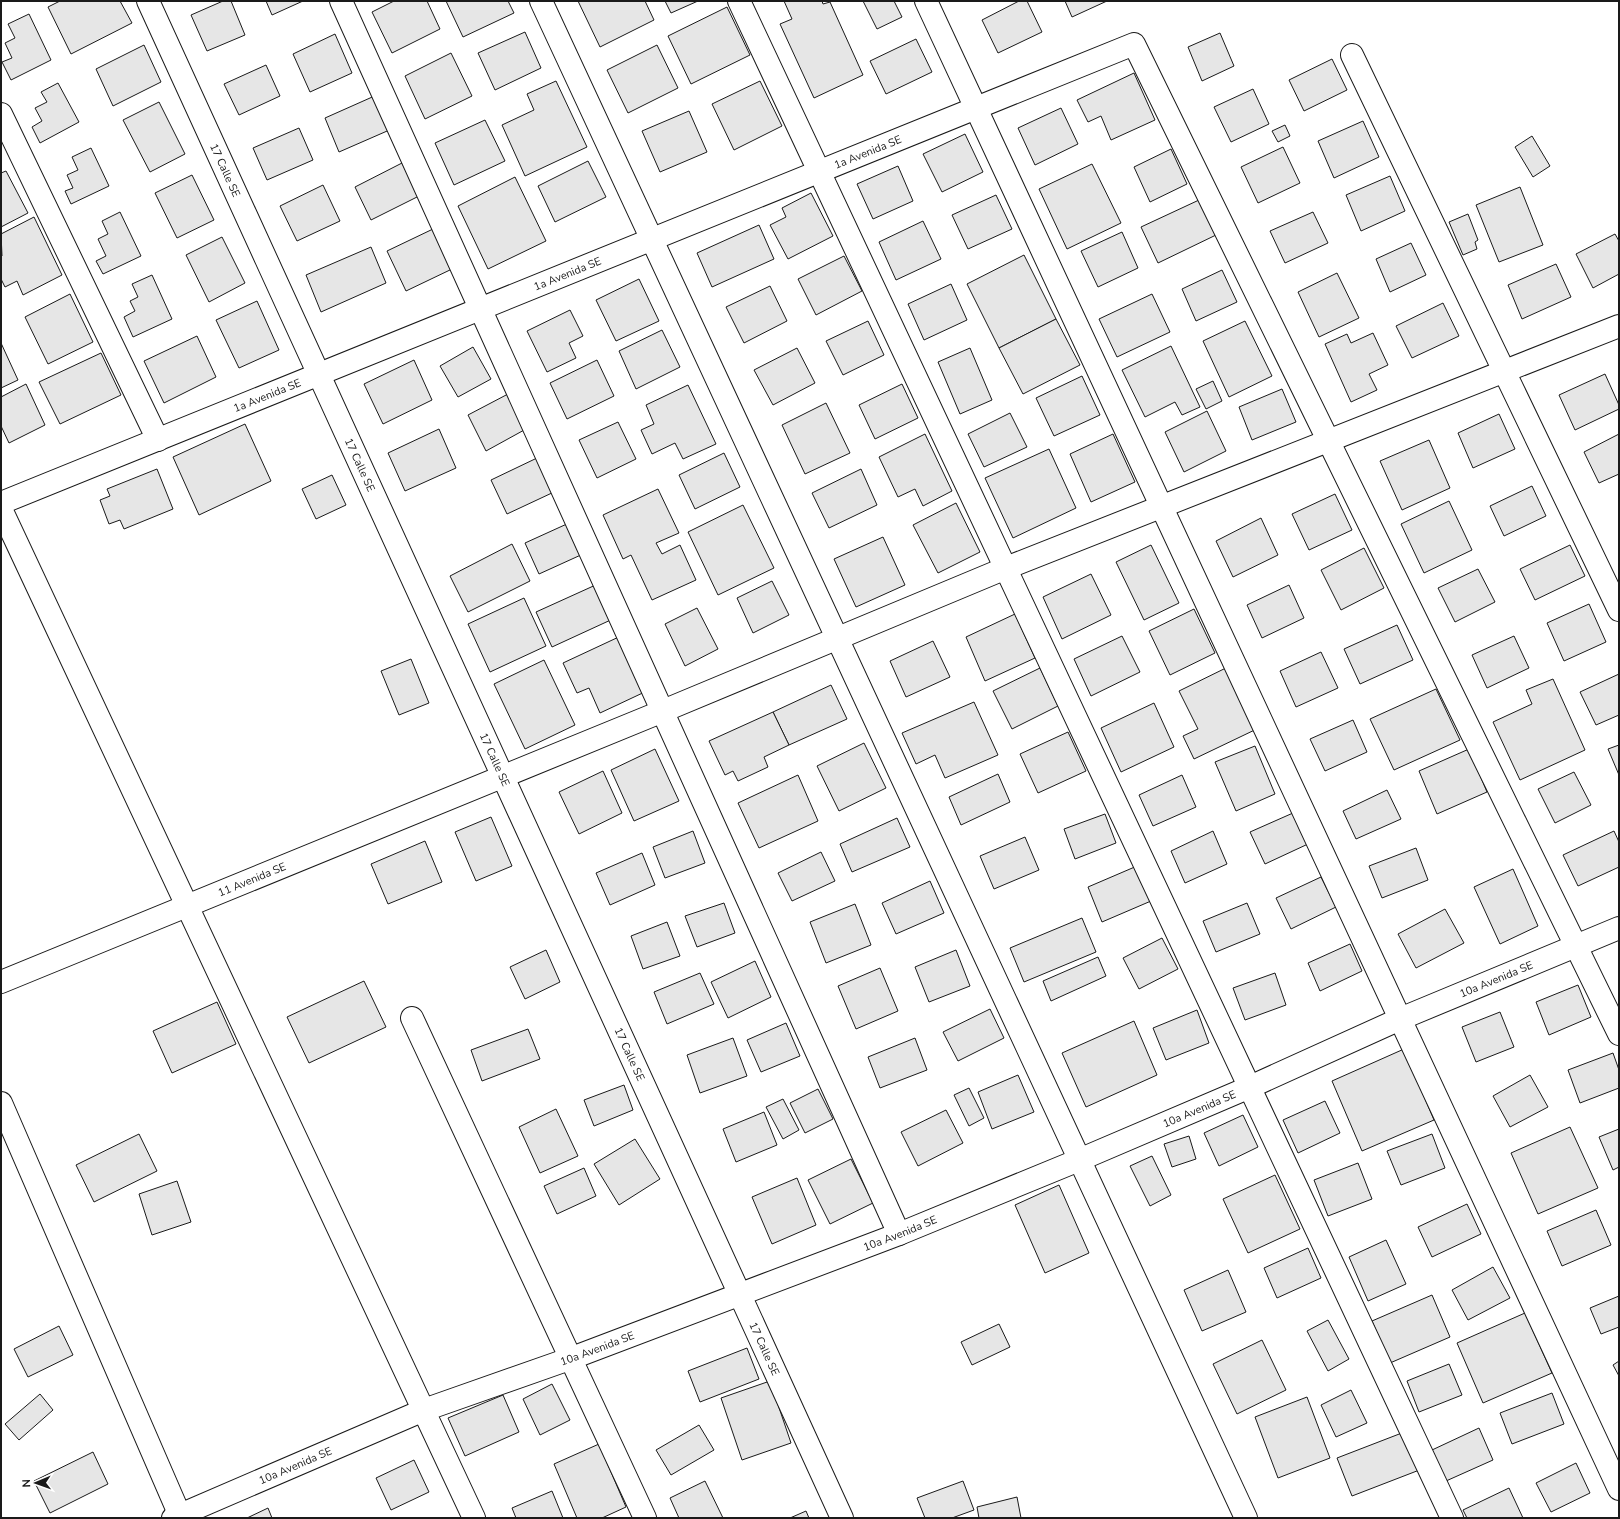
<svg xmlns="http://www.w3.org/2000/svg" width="1620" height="1519" viewBox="0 0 1620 1519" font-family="'Nunito Sans',sans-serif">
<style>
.building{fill:#e6e6e6;stroke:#1a1a1a}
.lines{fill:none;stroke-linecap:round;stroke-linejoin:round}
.minor-casing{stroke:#1a1a1a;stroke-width:24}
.minor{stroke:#fff;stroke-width:22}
.labels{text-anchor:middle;stroke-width:3;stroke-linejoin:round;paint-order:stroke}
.street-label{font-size:11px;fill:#1a1a1a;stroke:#fff}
</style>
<rect width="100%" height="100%" fill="#fff"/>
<g class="building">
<path d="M60 1H120L132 23 71 54 48 7Z"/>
<path d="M223 1H231L245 35 207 51 191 15Z"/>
<path d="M266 1H303L272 15Z"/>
<path d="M394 1H427L440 29 392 53 372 12Z"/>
<path d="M446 1H508L514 13 463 37Z"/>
<path d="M578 1H645L654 20 600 47Z"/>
<path d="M665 1H698L671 13Z"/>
<path d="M784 1H822L823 4 830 2 863 75 814 98 780 24 792 19Z"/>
<path d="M863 1H894L902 17 877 29Z"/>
<path d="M1019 1H1027L1042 32 998 53 982 20Z"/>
<path d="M1065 1H1107L1072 17Z"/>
<path d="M727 7 750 55 691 84 668 36Z"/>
<path d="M29 14 51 60 11 80 2 62 12 58 5 43 15 38 8 24Z"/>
<path d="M525 32 541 68 495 90 478 53Z"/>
<path d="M1220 33 1234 66 1202 81 1188 47Z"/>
<path d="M335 34 352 73 310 92 293 54Z"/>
<path d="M916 39 932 72 886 94 870 61Z"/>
<path d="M144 45 161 82 113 106 96 69Z"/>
<path d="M657 45 678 88 628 113 607 70Z"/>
<path d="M451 53 472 96 425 119 405 76Z"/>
<path d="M1332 59 1347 90 1304 111 1289 80Z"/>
<path d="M266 65 280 96 239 115 224 84Z"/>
<path d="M1134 73 1155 120 1111 140 1101 116 1088 122 1077 100Z"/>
<path d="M556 81 587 147 525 176 502 125 534 110 527 94Z"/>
<path d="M760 81 782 126 734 150 712 104Z"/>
<path d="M58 83 79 122 40 143 32 127 42 121 35 108 47 102 41 92Z"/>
<path d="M1253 89 1269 124 1231 142 1214 107Z"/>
<path d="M379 94 394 128 339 152 325 118Z"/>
<path d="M159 102 185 154 150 172 123 120Z"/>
<path d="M1061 108 1078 144 1035 165 1018 128Z"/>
<path d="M689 111 707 152 660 172 642 131Z"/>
<path d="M485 120 505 161 454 185 435 143Z"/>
<path d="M1363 121 1379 157 1334 178 1318 141Z"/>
<path d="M1285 125 1290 136 1278 142 1272 131Z"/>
<path d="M299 128 313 160 267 180 253 148Z"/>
<path d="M965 134 983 172 942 192 923 154Z"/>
<path d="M1532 136 1550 166 1533 177 1515 147Z"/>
<path d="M1283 147 1300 183 1258 203 1241 167Z"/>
<path d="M91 148 109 186 71 204 65 191 73 188 67 175 78 170 72 157Z"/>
<path d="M1171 149 1187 184 1150 202 1134 167Z"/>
<path d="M588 161 606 197 555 222 538 186Z"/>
<path d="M402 163 419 196 371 220 355 187Z"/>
<path d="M1092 164 1121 223 1067 249 1039 189Z"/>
<path d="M898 166 913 201 873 219 857 184Z"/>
<path d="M6 171 28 213 1 227V173Z"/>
<path d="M192 175 214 220 177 238 155 193Z"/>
<path d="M1390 176 1405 211 1361 231 1346 195Z"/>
<path d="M515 177 546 241 488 269 458 206Z"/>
<path d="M323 185 340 221 297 241 280 206Z"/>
<path d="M1520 187 1543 245 1499 262 1476 205Z"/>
<path d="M811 193 833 236 788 259 770 225 786 217 782 208Z"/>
<path d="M996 195 1012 229 968 249 952 215Z"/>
<path d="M1199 200 1216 235 1158 263 1141 227Z"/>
<path d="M120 212 141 256 103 274 96 261 106 256 98 239 108 234 102 221Z"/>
<path d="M1313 212 1328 243 1285 263 1270 231Z"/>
<path d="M1468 214 1478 240 1475 242 1477 249 1463 255 1449 222Z"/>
<path d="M34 217 62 275 23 295 17 281 5 287 1 279V256H2L1 234Z"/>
<path d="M923 221 941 259 896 280 879 242Z"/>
<path d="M759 225 774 259 712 287 697 253Z"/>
<path d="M433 229 452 269 406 291 387 251Z"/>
<path d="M1122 232 1138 268 1098 287 1081 251Z"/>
<path d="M1615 234 1619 241V274L1593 288 1576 254Z"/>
<path d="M222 237 245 283 209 302 186 255Z"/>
<path d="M1411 243 1426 275 1390 292 1376 259Z"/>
<path d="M371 247 386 283 321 312 306 275Z"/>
<path d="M1024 255 1056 319 999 348 967 284Z"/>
<path d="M844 256 862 291 816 315 798 279Z"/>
<path d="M1556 264 1571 297 1522 319 1508 285Z"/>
<path d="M1222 270 1237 302 1196 321 1182 289Z"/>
<path d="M1337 273 1359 318 1319 337 1298 292Z"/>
<path d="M152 275 172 319 133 337 124 317 135 311 130 301 138 297 132 284Z"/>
<path d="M639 279 659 321 616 341 596 300Z"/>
<path d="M951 284 967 320 924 340 908 304Z"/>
<path d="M770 286 787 321 744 343 726 307Z"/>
<path d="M70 294 93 342 48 364 25 317Z"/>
<path d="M1152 294 1170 332 1117 357 1099 319Z"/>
<path d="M257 301 279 350 239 368 216 320Z"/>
<path d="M1443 303 1459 336 1412 358 1396 326Z"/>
<path d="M570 310 583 336 569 343 576 358 547 372 527 331Z"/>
<path d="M1056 319 1080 365 1023 394 999 348Z"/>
<path d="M868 321 884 355 843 375 826 341Z"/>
<path d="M1245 321 1272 376 1229 397 1203 341Z"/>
<path d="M662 330 680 367 636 389 619 351Z"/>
<path d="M1373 333 1388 365 1369 374 1377 390 1351 402 1325 344 1347 334 1351 343Z"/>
<path d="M197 336 216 377 164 403 144 361Z"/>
<path d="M1 343 18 380 1 388Z"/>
<path d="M1171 346 1200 407 1182 415 1175 402 1145 417 1122 370Z"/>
<path d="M473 347 491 379 458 397 440 366Z"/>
<path d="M797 348 815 383 773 405 754 370Z"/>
<path d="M970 348 992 400 960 414 938 362Z"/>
<path d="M101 353 121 395 60 424 39 382Z"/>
<path d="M414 360 432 400 383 424 364 384Z"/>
<path d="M597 360 614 396 567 419 550 383Z"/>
<path d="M1605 374 1619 405V409L1575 430 1559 395Z"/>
<path d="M1082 376 1100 415 1054 436 1036 398Z"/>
<path d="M1213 381 1222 401 1206 409 1196 389Z"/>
<path d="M26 384 45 425 9 443 1 426V397Z"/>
<path d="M902 384 918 418 875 439 859 405Z"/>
<path d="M688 385 716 444 683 459 675 443 652 454 641 430 654 424 646 405Z"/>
<path d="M1282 389 1296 422 1252 440 1239 407Z"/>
<path d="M508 394 526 429 486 451 468 415Z"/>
<path d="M826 403 850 453 805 474 782 425Z"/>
<path d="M1207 411 1226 451 1184 472 1165 432Z"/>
<path d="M1010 413 1027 447 984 467 968 434Z"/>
<path d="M1499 414 1515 449 1473 468 1458 433Z"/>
<path d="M618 422 636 459 597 478 579 440Z"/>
<path d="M245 424 271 481 199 515 173 457Z"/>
<path d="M439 429 456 468 405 491 388 453Z"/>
<path d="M925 434 952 491 923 506 915 489 898 497 879 457Z"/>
<path d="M1113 434 1135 482 1091 502 1070 454Z"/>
<path d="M1619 434V474L1599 483 1584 452Z"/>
<path d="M1429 440 1450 488 1402 510 1380 461Z"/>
<path d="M1049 449 1076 508 1013 538 985 478Z"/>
<path d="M724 453 740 487 695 509 679 475Z"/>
<path d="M537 458 554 492 507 514 491 480Z"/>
<path d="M157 469 173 509 124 529 120 520 109 524 100 500 110 496 107 489Z"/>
<path d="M861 469 877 505 829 528 812 493Z"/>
<path d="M332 475 346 505 316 519 302 489Z"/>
<path d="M1532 486 1546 516 1504 536 1490 506Z"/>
<path d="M658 489 679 533 656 543 662 554 680 545 696 580 652 600 631 555 623 559 603 515Z"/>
<path d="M1335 494 1352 530 1309 550 1292 514Z"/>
<path d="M1449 501 1472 550 1424 573 1401 524Z"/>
<path d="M956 503 980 552 938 573 913 525Z"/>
<path d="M743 505 774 568 718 595 688 532Z"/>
<path d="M1261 518 1278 555 1233 577 1216 541Z"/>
<path d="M569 523 583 554 539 574 525 543Z"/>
<path d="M883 537 905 585 856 607 834 559Z"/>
<path d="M512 544 530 581 468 612 450 576Z"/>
<path d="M1151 545 1179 603 1144 620 1116 562Z"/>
<path d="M1570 545 1585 576 1535 600 1520 569Z"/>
<path d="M1364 548 1384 588 1341 610 1321 570Z"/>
<path d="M1478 569 1495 602 1455 622 1438 588Z"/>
<path d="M1091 574 1111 615 1062 639 1043 597Z"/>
<path d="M772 581 789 615 753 633 737 598Z"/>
<path d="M600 583 615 618 552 647 536 612Z"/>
<path d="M1289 585 1304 618 1262 638 1247 605Z"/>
<path d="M524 598 546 646 490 672 468 624Z"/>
<path d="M1589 604 1606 642 1564 661 1547 623Z"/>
<path d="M697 608 718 649 685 666 665 624Z"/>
<path d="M1194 609 1215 653 1170 675 1149 631Z"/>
<path d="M1015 614 1035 658 985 681 966 637Z"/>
<path d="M1397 625 1413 660 1360 684 1344 649Z"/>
<path d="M623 635 649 690 600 713 589 688 577 693 563 663Z"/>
<path d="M1122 636 1140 672 1091 696 1074 659Z"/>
<path d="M1514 636 1529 668 1487 688 1472 655Z"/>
<path d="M933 641 950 677 906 697 890 661Z"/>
<path d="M1321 652 1338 688 1296 707 1280 671Z"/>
<path d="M411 659 429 703 399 715 381 671Z"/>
<path d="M544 660 575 725 525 749 494 684Z"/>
<path d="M1234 664 1263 726 1194 759 1183 736 1198 729 1179 691Z"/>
<path d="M1040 668 1058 706 1012 729 993 691Z"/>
<path d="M1619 674V715L1596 725 1580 692Z"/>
<path d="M1553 679 1585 750 1520 780 1493 722 1532 704 1526 690Z"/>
<path d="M831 685 847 719 789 745 773 712Z"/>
<path d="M1436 689 1460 740 1394 770 1370 719Z"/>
<path d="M974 702 998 755 945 778 935 755 916 764 902 733Z"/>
<path d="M1154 703 1174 747 1121 772 1101 728Z"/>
<path d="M773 712 789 745 764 757 768 767 738 781 733 771 725 775 709 741Z"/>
<path d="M1353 720 1367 752 1325 771 1310 739Z"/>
<path d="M1068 732 1086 771 1038 793 1020 754Z"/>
<path d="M864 743 886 788 839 811 817 766Z"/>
<path d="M1619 745V775L1608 749Z"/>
<path d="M1255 746 1275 794 1236 811 1215 762Z"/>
<path d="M655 749 679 801 634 821 611 770Z"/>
<path d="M1469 749 1487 792 1437 814 1419 771Z"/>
<path d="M603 771 622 813 579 834 559 792Z"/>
<path d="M1574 772 1591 805 1555 823 1538 789Z"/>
<path d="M998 774 1010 802 961 825 949 797Z"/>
<path d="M798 775 818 821 759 848 738 803Z"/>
<path d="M1182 775 1196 807 1153 826 1139 795Z"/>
<path d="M1387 790 1401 819 1356 839 1343 811Z"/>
<path d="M1293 813 1308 844 1265 864 1250 832Z"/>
<path d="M1105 814 1116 843 1075 859 1064 829Z"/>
<path d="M491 817 512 866 476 881 455 832Z"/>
<path d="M897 818 910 847 852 872 840 844Z"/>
<path d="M693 831 705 863 665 878 653 847Z"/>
<path d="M1213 831 1227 864 1185 883 1171 851Z"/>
<path d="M1614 831 1619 842V867L1578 886 1563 855Z"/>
<path d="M1025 837 1039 870 994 889 980 856Z"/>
<path d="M425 841 442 882 388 904 371 864Z"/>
<path d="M1416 848 1428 880 1382 898 1369 866Z"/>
<path d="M821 852 835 881 792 901 778 873Z"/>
<path d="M642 853 655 885 610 905 596 873Z"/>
<path d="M1137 866 1151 901 1102 922 1088 887Z"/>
<path d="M1513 869 1538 926 1500 944 1474 887Z"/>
<path d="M1321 877 1336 907 1291 929 1276 898Z"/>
<path d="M930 881 944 913 896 934 882 903Z"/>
<path d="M724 903 735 933 697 947 685 916Z"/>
<path d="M1247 903 1260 934 1216 952 1203 921Z"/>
<path d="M855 904 871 945 826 963 810 922Z"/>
<path d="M1445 909 1464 943 1416 968 1398 934Z"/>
<path d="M1082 918 1096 952 1024 982 1010 948Z"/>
<path d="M667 922 680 956 643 969 631 936Z"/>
<path d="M1162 938 1178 969 1139 989 1123 958Z"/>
<path d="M1350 944 1362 971 1320 991 1308 963Z"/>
<path d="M546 950 560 982 525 999 510 967Z"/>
<path d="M956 950 970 986 929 1002 915 967Z"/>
<path d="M1098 957 1106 976 1051 1001 1043 981Z"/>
<path d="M755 961 771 997 728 1018 711 982Z"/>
<path d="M880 968 898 1011 856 1029 838 986Z"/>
<path d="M700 973 714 1004 667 1024 654 992Z"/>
<path d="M1275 973 1286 1005 1245 1020 1233 988Z"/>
<path d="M364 981 386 1027 309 1063 287 1017Z"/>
<path d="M1578 985 1591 1017 1549 1035 1536 1002Z"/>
<path d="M217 1002 236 1044 172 1073 153 1031Z"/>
<path d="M990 1009 1004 1038 958 1061 943 1032Z"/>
<path d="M1197 1010 1209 1043 1166 1060 1153 1028Z"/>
<path d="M1500 1012 1514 1047 1476 1062 1462 1027Z"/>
<path d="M1134 1021 1157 1075 1086 1107 1062 1053Z"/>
<path d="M786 1023 800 1056 761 1072 747 1040Z"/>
<path d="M528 1029 540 1059 482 1081 471 1050Z"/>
<path d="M733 1038 747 1076 700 1093 687 1055Z"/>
<path d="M915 1038 927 1070 880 1088 868 1057Z"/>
<path d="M1404 1049 1434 1120 1362 1151 1332 1081Z"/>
<path d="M1613 1053 1619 1070V1088L1580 1103 1568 1070Z"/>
<path d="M1018 1075 1034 1112 992 1129 978 1092Z"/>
<path d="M1530 1075 1548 1107 1510 1127 1493 1096Z"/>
<path d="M624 1085 633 1110 594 1126 584 1100Z"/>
<path d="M969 1088 984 1118 969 1126 954 1095Z"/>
<path d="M818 1089 833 1119 805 1133 790 1103Z"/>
<path d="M783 1099 799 1130 783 1139 766 1107Z"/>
<path d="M1325 1101 1340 1133 1298 1153 1283 1120Z"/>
<path d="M556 1109 578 1156 540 1173 519 1127Z"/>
<path d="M946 1110 963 1143 918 1166 901 1132Z"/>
<path d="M764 1112 777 1145 736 1162 723 1129Z"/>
<path d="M1243 1115 1258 1147 1219 1166 1204 1133Z"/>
<path d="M1570 1127 1598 1188 1538 1214 1511 1153Z"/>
<path d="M1619 1129V1167L1613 1170 1599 1137Z"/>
<path d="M139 1134 157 1171 94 1202 76 1165Z"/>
<path d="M1432 1134 1445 1168 1401 1185 1387 1151Z"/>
<path d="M1189 1136 1196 1159 1172 1167 1164 1144Z"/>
<path d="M635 1139 660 1179 619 1205 594 1164Z"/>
<path d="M1152 1156 1171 1195 1150 1206 1130 1166Z"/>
<path d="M851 1159 873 1203 830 1224 808 1180Z"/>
<path d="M1358 1163 1372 1199 1328 1216 1314 1180Z"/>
<path d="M584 1168 596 1196 557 1214 544 1186Z"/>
<path d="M1275 1175 1300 1229 1248 1253 1223 1199Z"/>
<path d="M797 1178 816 1225 772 1244 752 1197Z"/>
<path d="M177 1181 191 1222 152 1235 139 1194Z"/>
<path d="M1059 1185 1089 1253 1045 1273 1015 1205Z"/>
<path d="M1467 1204 1481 1234 1432 1257 1418 1227Z"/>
<path d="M1596 1210 1611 1245 1562 1266 1547 1231Z"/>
<path d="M1386 1240 1406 1284 1368 1301 1349 1257Z"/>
<path d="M1308 1248 1321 1278 1277 1298 1264 1268Z"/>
<path d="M1493 1267 1510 1298 1468 1320 1452 1290Z"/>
<path d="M1228 1270 1246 1312 1202 1331 1184 1290Z"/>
<path d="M1432 1295 1450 1337 1390 1363 1372 1321Z"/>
<path d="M1619 1296V1327L1601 1334 1590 1308Z"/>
<path d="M1525 1313 1552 1373 1483 1403 1457 1343Z"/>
<path d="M1328 1320 1349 1359 1328 1371 1307 1331Z"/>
<path d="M999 1324 1010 1347 972 1365 961 1342Z"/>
<path d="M59 1326 73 1355 28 1377 14 1349Z"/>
<path d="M1262 1340 1286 1390 1237 1414 1213 1364Z"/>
<path d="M747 1348 759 1379 700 1402 688 1371Z"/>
<path d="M1619 1361V1376L1613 1365Z"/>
<path d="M1449 1364 1462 1395 1419 1412 1407 1381Z"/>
<path d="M770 1381 791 1443 742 1460 721 1398Z"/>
<path d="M552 1384 570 1420 540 1435 523 1399Z"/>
<path d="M1351 1390 1367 1423 1336 1437 1321 1405Z"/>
<path d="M1552 1393 1564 1424 1512 1444 1500 1413Z"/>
<path d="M40 1394 53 1410 19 1440 5 1424Z"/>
<path d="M503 1395 519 1432 465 1456 448 1418Z"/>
<path d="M1307 1397 1330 1458 1278 1478 1255 1417Z"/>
<path d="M699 1425 714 1450 671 1475 656 1450Z"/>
<path d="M1479 1428 1493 1460 1446 1481 1432 1450Z"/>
<path d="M1407 1431 1422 1469 1352 1496 1337 1458Z"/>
<path d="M599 1444 626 1507 602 1518H577L554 1464Z"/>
<path d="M93 1452 108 1484 50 1513 34 1481Z"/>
<path d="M414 1460 429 1492 391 1510 376 1478Z"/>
<path d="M1576 1463 1590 1493 1551 1512 1536 1483Z"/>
<path d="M705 1481 723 1518H679L670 1498Z"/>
<path d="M963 1481 974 1510 952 1518H925L917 1498Z"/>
<path d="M1509 1488 1523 1518H1467L1463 1510Z"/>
<path d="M552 1491 563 1518H516L512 1508Z"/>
<path d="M1017 1497 1021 1518H979L977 1507Z"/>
<path d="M268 1508 272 1518H247Z"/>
<path d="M806 1511 809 1518H790Z"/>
</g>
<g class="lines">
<defs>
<g id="minor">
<path id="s1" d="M148 1 842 1518"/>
<path d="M341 1 899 1234"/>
<path d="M541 1 1246 1518"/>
<path d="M739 1 1452 1518"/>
<path d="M926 1 1619 1489"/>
<path d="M1352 55 1619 610"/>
<path d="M1 114 158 440"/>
<path id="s2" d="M1 503 1134 44 1619 1034"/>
<path d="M1 509 474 1518"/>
<path id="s3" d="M1 982 663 711 1006 568 1619 326"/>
<path d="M412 1018 645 1518"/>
<path d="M1 1103 181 1518"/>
<path id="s4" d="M173 1518 424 1410 572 1358 899 1234 1079 1160 1250 1087 1400 1019 1619 928"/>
</g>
</defs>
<use href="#minor" class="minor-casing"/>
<use href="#minor" class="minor"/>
</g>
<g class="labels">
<g class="street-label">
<text dy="4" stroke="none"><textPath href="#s2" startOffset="935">1a Avenida SE</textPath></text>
<text dy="4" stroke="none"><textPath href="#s1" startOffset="186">17 Calle SE</textPath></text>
<text dy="4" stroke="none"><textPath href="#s2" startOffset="611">1a Avenida SE</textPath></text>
<text dy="4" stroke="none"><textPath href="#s2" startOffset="287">1a Avenida SE</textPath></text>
<text dy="4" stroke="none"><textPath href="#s1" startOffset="510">17 Calle SE</textPath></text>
<text dy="4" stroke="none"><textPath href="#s1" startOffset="834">17 Calle SE</textPath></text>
<text dy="4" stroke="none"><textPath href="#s3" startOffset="271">11 Avenida SE</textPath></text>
<text dy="4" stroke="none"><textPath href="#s4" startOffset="1429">10a Avenida SE</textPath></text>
<text dy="4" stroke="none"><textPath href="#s1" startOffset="1158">17 Calle SE</textPath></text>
<text dy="4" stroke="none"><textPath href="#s4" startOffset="1105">10a Avenida SE</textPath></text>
<text dy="4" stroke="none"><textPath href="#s4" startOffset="781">10a Avenida SE</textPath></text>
<text dy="4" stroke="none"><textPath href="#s4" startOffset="457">10a Avenida SE</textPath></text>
<text dy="4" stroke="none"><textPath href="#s1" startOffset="1482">17 Calle SE</textPath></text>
<text dy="4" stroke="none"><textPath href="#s4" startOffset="133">10a Avenida SE</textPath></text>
</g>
</g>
<rect width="1620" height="1519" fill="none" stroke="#1a1a1a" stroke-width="4"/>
<g transform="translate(36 1483) rotate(268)" stroke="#ffffff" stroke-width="3" paint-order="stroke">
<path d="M0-3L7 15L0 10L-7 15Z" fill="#1a1a1a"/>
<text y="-6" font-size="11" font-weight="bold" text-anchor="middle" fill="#1a1a1a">N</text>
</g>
</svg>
